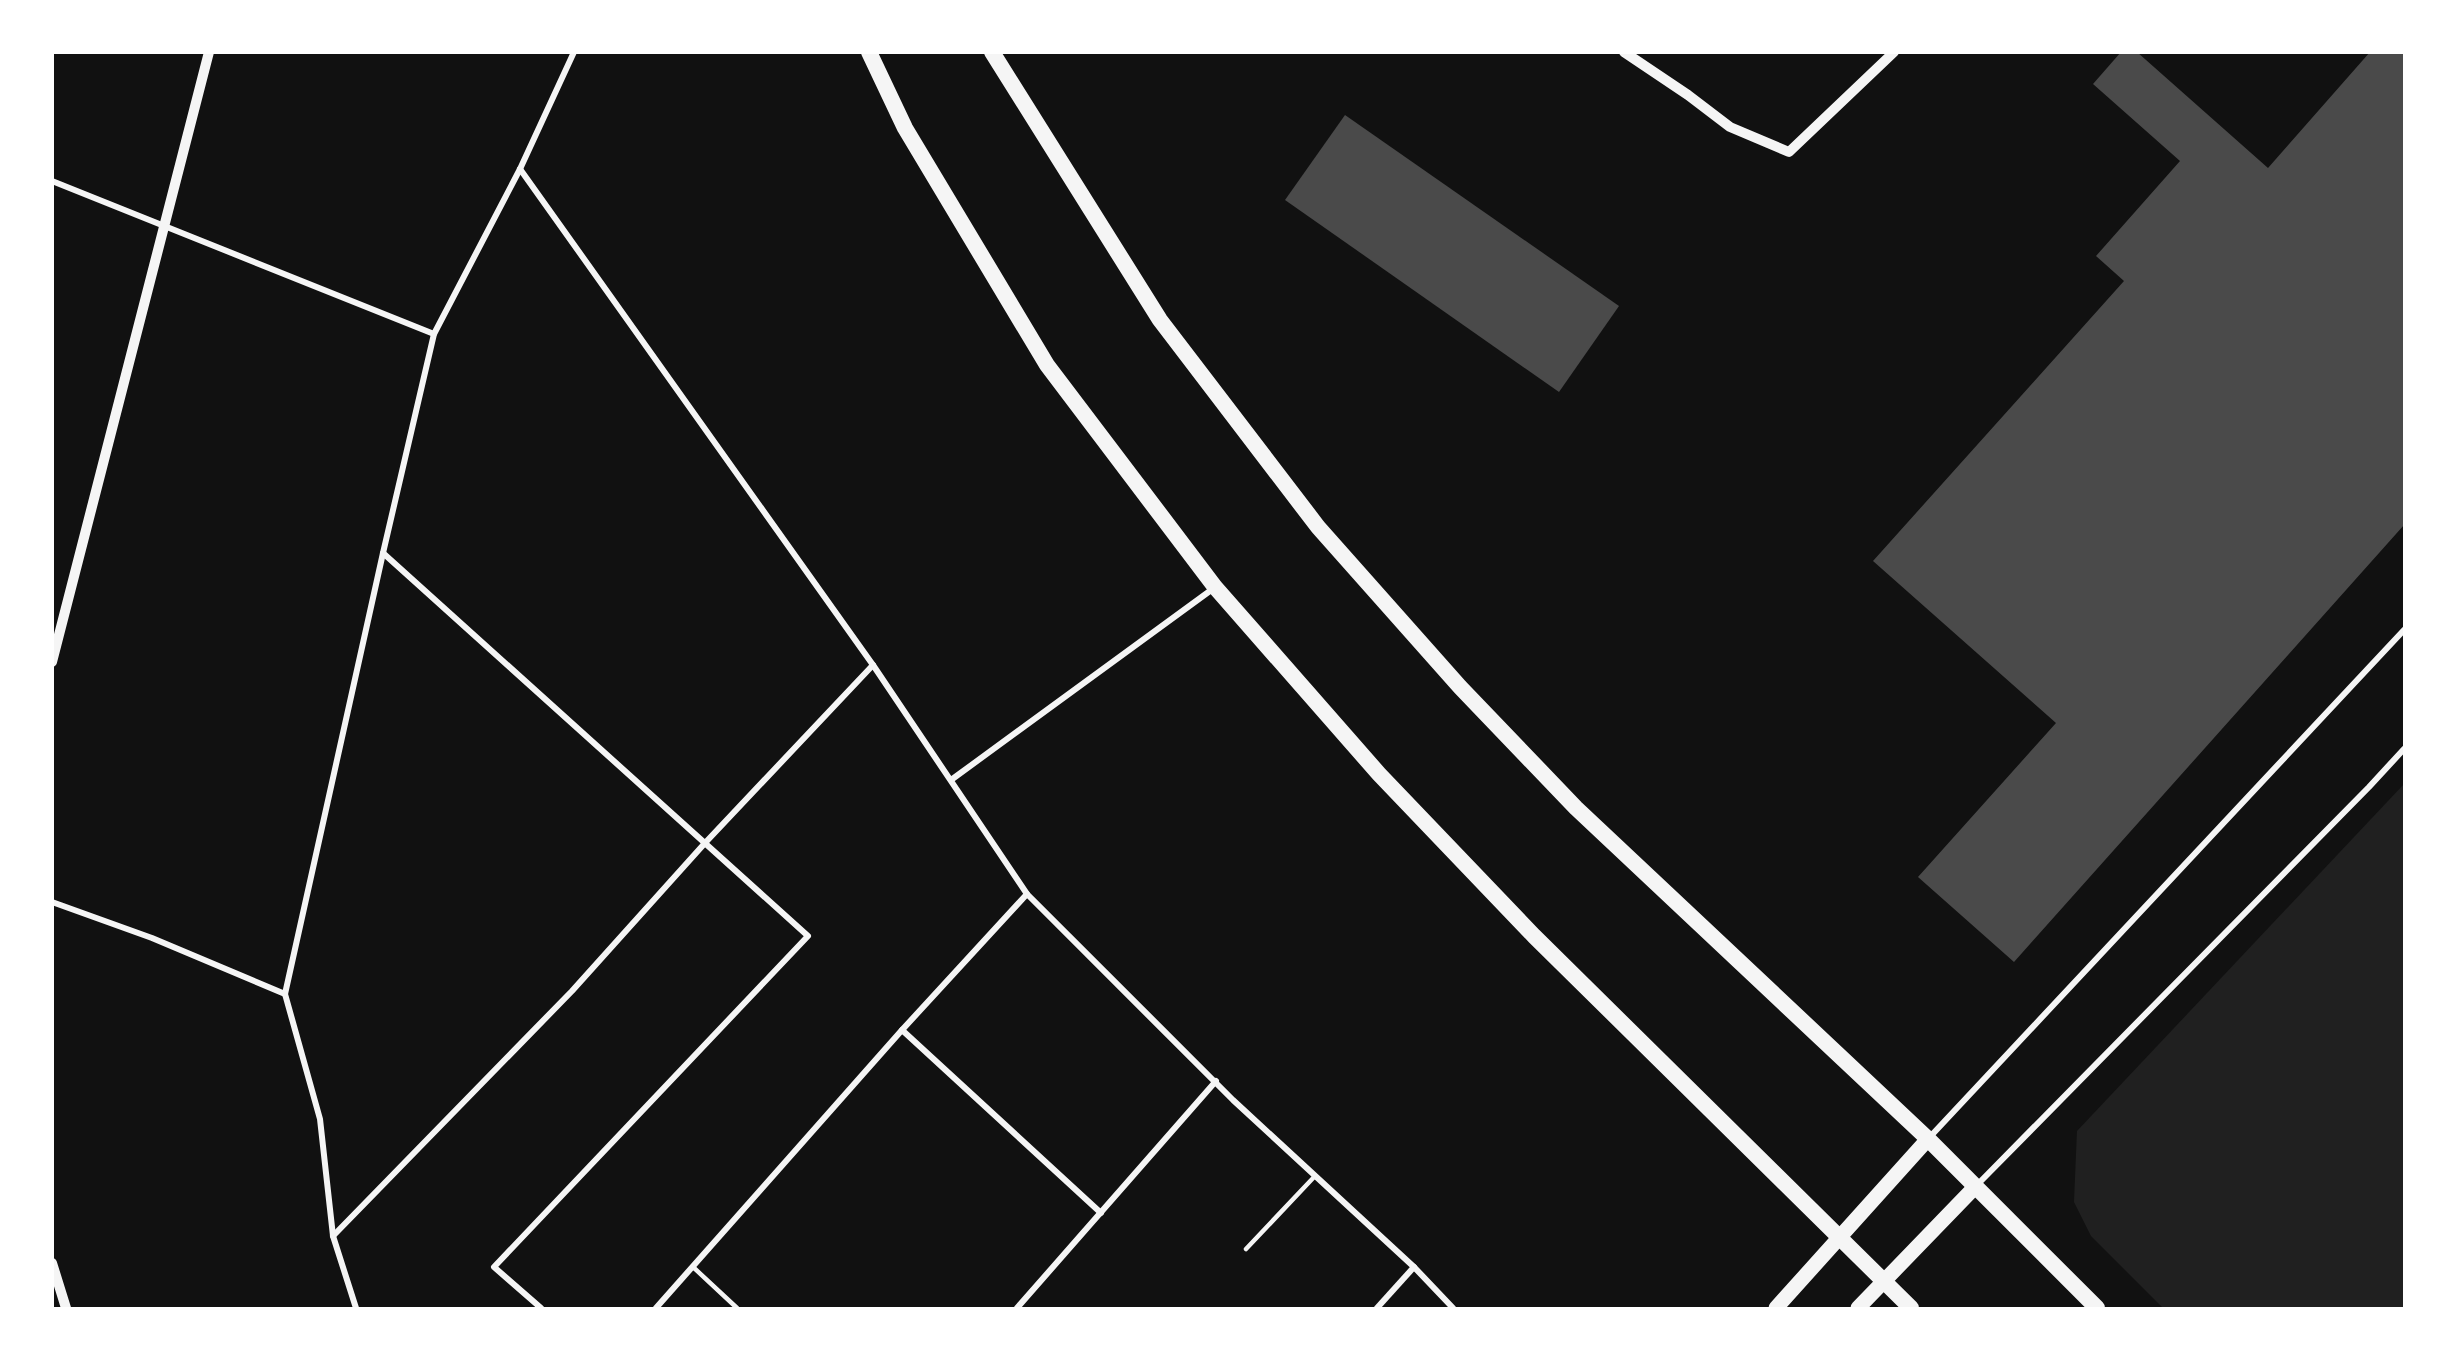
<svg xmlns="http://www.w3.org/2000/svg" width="2457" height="1361" viewBox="0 0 2457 1361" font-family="'Varela Round',sans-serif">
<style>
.green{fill:#202020}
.building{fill:#4a4a4a}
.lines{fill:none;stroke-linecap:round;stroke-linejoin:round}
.service{stroke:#f5f5f5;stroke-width:4.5}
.minor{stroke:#f5f5f5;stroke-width:6}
.tertiary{stroke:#f5f5f5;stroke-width:10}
.primary{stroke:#f5f5f5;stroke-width:15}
.trunk{stroke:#f5f5f5;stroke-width:16}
</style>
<rect width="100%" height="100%" fill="#111"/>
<path class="green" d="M2404 784V1308H2163L2091 1236 2074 1202 2077 1131Z"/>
<g class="building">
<path d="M2121 52H2137L2268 168 2370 52H2404V525L2014 962 1918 877 2056 723 1873 561 2124 281 2096 256 2180 161 2093 84Z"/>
<path d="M1345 115 1619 306 1559 392 1285 200Z"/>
</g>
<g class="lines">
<g class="service">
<path d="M1246 1249 1315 1176"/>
<path d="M693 1267 737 1308"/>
</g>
<g class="minor">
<path d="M520 169 873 665 1027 894 1233 1100 1414 1267 1453 1308"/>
<path d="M52 181 434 334"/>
<path d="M383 553 808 936 494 1267 541 1308"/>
<path d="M951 780 1214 588"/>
<path d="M52 902 152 938 285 994"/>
<path d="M902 1030 1101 1213"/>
<path d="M1928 1139 2404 630"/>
<path d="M1977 1185 2369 787 2404 749"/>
<path d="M333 1236 572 991 705 843 873 665"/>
<path d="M356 1308 333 1236 320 1119 285 994 383 553 434 334 520 169 574 52"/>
<path d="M656 1308 902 1030 1027 894"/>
<path d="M1017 1308 1216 1081"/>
<path d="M1377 1308 1414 1267"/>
</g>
<g class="tertiary">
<path d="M1624 52 1688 95 1730 127 1789 152 1894 52"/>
<path d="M52 662 209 52"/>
<path d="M52 1263 66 1308"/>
</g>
<g class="primary">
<path d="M1776 1308 1928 1139"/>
<path d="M1858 1308 1975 1187"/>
</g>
<g class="trunk">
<path d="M869 52 905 128 1047 365 1215 587 1379 774 1534 936 1911 1308"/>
<path d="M992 52 1160 320 1318 527 1460 687 1576 808 1928 1139 2097 1308"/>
</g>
</g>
<rect width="2457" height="1361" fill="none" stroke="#ffffff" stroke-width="108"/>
</svg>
